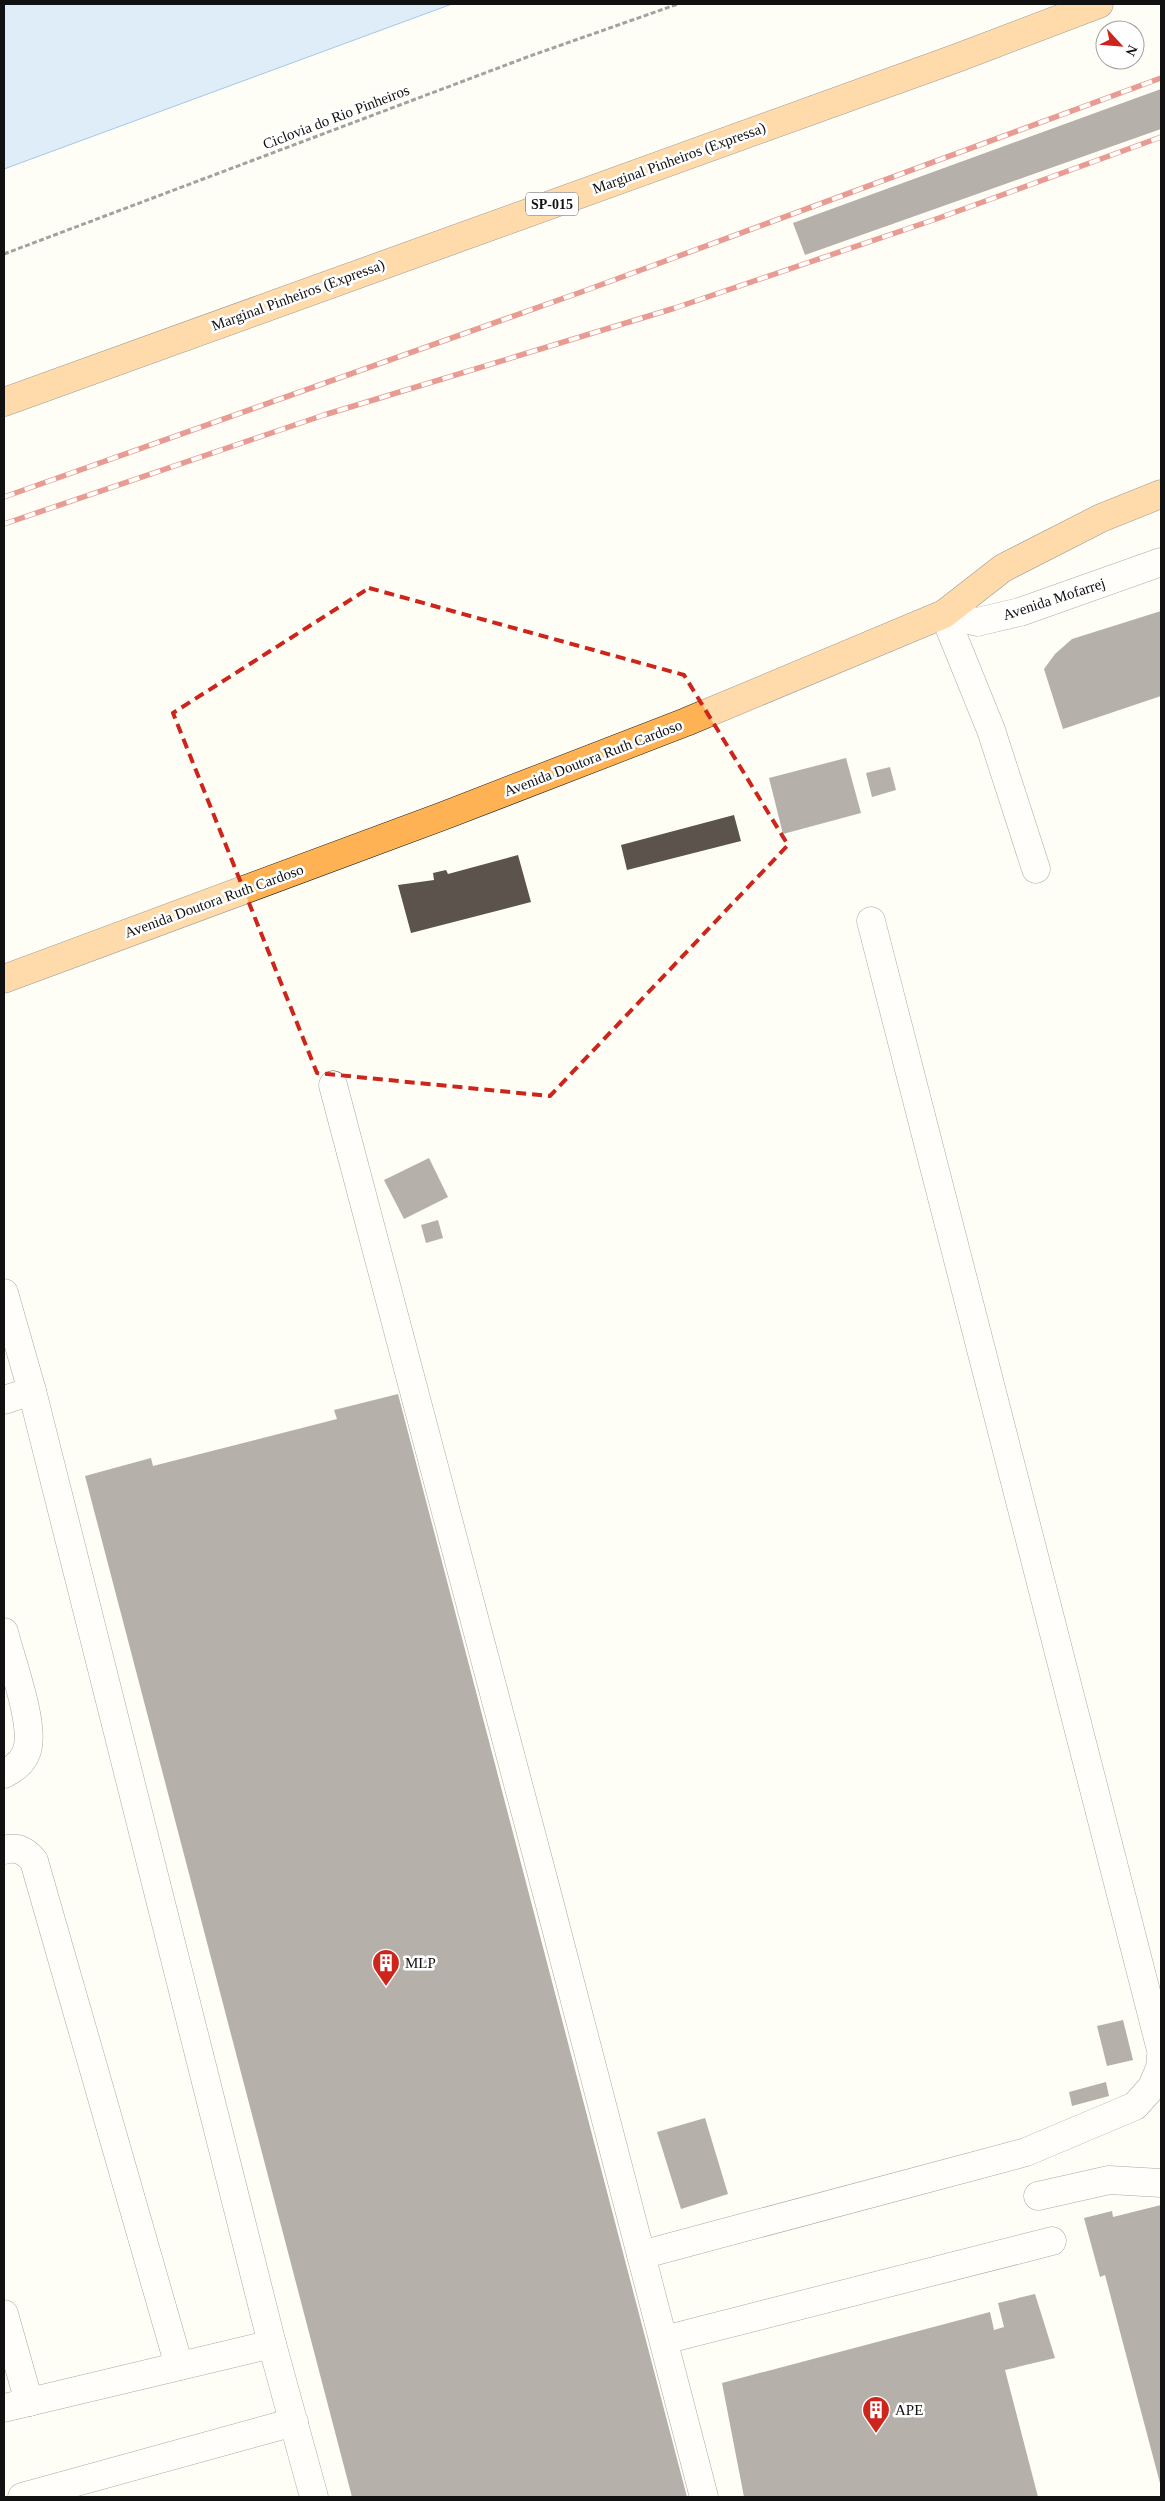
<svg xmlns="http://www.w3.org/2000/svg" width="1165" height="2501" viewBox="0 0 1165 2501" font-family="Georgia,serif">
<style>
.water{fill:#b5dafb;stroke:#3687d8}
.building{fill:#5b534c}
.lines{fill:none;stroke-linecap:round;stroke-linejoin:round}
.minor-casing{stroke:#444;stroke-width:29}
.highway-casing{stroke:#222;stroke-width:29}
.path{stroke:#333;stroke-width:3;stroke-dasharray:5 2.5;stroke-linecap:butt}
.minor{stroke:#fff;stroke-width:28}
.highway{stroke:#feb253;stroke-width:28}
.rail-casing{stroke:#cd251c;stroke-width:5.5}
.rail{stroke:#fff;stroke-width:4;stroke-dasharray:11;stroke-linecap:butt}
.marked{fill:none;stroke:#cd251c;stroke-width:4;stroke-dasharray:10 6;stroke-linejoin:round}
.labels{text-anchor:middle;stroke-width:5;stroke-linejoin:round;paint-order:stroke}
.shield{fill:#fff;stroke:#585858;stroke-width:1}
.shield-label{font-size:14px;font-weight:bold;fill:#111}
.street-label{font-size:15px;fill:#111;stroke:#fff}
.poi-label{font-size:15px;fill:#111;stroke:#fff;text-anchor:start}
</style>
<rect width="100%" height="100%" fill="#fffef5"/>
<path class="water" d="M4 4H452L4 169Z"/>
<g class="building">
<path d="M1161 89V129L805 255 793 223Z"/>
<path d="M1161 611V696L1063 729 1044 669 1055 654 1072 639Z"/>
<path d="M846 758 861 813 783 834 769 778Z"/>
<path d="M890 767 896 790 872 797 866 773Z"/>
<path d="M734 815 741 841 627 870 621 845Z"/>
<path d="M518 855 531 902 411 933 398 885 434 880 433 873 446 870 448 874Z"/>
<path d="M429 1158 448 1197 404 1219 384 1180Z"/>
<path d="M438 1220 443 1238 426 1243 421 1225Z"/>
<path d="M398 1394 687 2497H352L85 1476 151 1458 153 1466 337 1419 334 1410Z"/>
<path d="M1123 2020 1133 2060 1107 2066 1097 2026Z"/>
<path d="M1106 2082 1109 2096 1072 2106 1069 2092Z"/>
<path d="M705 2118 728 2194 681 2209 657 2132Z"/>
<path d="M1161 2205V2487L1105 2275 1100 2277 1084 2218 1112 2211 1113 2217Z"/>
<path d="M1035 2294 1055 2358 1005 2370 1038 2497H744L722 2383 990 2312 994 2330 1004 2327 998 2303Z"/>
</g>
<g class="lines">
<defs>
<g id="minor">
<path d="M944 614 991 730 1036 869"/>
<path d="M944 614 977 622 1020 612 1161 562"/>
<path d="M871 921 1161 2050"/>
<path d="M333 1085 549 1901 704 2497"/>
<path d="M4 1293 32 1391 272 2344 314 2497"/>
<path d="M4 1400 32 1391"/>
<path d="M4 1632C11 1660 33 1719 28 1746 26 1759 16 1768 4 1774"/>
<path d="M4 1850C17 1846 26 1851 34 1861L179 2366"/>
<path d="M1038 2196 1109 2180 1161 2183"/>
<path d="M641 2255 1026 2152 1135 2106 1152 2087 1160 2068 1161 2057"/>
<path d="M4 2314 29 2402"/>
<path d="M664 2340 1052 2241"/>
<path d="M4 2408 272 2344"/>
<path d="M22 2497 294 2422"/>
</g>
<g id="highway">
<path d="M4 402 957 58 1099 4"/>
<path d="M4 979 443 816 686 722 944 614 1003 568 1101 518 1161 494"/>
</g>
</defs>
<use href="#minor" class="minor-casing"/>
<use href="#highway" class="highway-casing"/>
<path class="path" d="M4 254 530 56 678 4"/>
<use href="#minor" class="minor"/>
<use href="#highway" class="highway"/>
<defs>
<g id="rail">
<path d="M4 497 584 291 1161 78"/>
<path d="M4 524 324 415 675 308 939 218 1161 137"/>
</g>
</defs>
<use href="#rail" class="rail-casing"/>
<use href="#rail" class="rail"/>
</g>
<path d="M0 0H1165V2501H0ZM369 588 684 675 788 845 550 1096 317 1073 173 713Z" fill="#fffef5" fill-opacity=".55" fill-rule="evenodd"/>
<path class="marked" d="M369 588 684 675 788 845 550 1096 317 1073 173 713Z"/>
<defs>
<symbol id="building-pin" viewBox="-11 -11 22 30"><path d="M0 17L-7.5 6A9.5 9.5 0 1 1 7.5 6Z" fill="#cd251c" stroke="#fff"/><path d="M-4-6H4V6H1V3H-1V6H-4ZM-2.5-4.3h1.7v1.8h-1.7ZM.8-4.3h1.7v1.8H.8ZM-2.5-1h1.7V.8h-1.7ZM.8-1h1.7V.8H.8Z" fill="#fff"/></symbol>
</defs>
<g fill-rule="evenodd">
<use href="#building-pin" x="370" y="1947" width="32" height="43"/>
<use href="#building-pin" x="860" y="2394" width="32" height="43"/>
</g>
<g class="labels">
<rect class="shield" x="526" y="192.5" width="52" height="23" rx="4"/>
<g class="shield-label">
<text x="552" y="209">SP-015</text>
</g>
<g class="street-label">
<text transform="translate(336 117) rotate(-21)" y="5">Ciclovia do Rio Pinheiros</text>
<text transform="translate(679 158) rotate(-20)" y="5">Marginal Pinheiros (Expressa)</text>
<text transform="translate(298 295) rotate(-20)" y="5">Marginal Pinheiros (Expressa)</text>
<text transform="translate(1054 599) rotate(-18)" y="5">Avenida Mofarrej</text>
<text transform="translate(593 758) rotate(-21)" y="5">Avenida Doutora Ruth Cardoso</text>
<text transform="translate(214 901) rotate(-20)" y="5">Avenida Doutora Ruth Cardoso</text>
</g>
<g class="poi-label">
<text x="405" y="1968">MLP</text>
<text x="895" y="2415">APE</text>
</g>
</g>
<rect width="1165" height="2501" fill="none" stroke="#111111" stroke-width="10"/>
<g transform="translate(1120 45) rotate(116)"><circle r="24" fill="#ffffff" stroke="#a0a0a0"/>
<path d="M0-4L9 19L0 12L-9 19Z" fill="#cd251c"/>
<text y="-8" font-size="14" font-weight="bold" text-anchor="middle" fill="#111111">N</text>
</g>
</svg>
